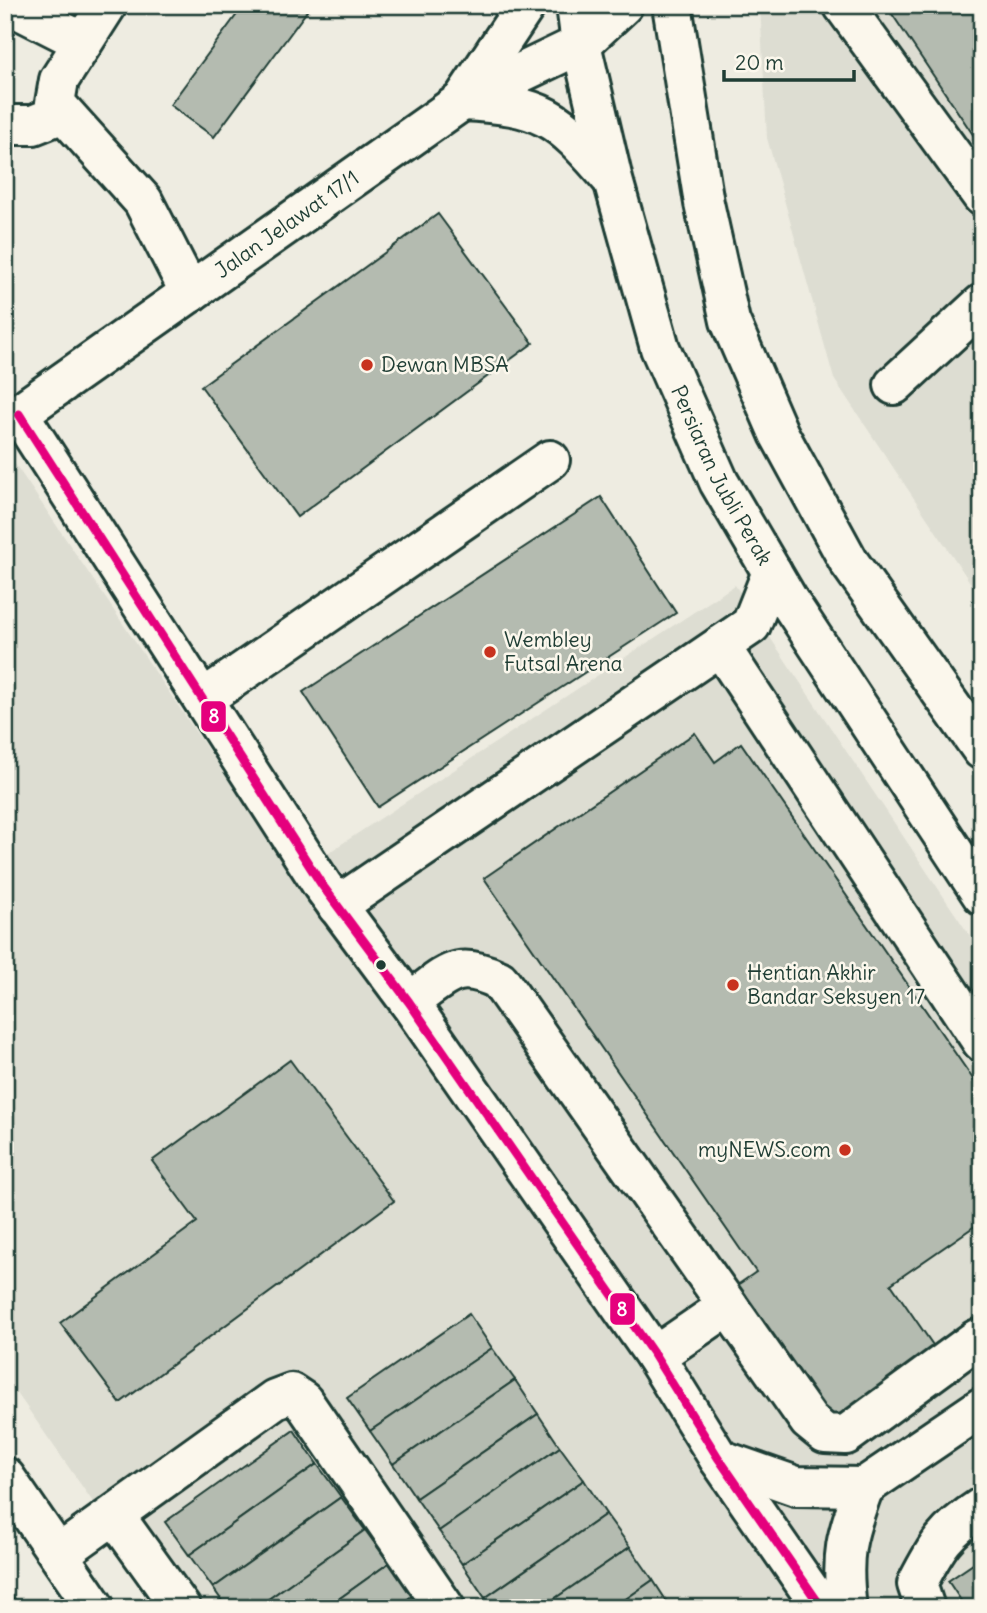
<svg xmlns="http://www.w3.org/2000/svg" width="987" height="1613" viewBox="0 0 987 1613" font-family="Delius,sans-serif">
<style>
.built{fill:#ddddd2}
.building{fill:#b4bbb0;stroke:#1f3d34;stroke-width:2}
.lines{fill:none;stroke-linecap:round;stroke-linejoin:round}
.minor-casing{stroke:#1f3d34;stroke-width:44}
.major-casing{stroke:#1f3d34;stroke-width:44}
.minor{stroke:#fbf7ec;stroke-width:38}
.major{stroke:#fbf7ec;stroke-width:38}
.bus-1-casing{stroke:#fbf7ec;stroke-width:14}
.bus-1{stroke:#e5007d;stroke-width:9}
.poi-dot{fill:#c8321e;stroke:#fbf7ec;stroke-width:2.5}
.bus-dot{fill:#1f3d34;stroke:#fbf7ec;stroke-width:2.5}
.labels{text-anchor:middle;stroke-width:5;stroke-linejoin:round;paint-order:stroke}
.street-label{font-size:21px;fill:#1f3d34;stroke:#fbf7ec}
.poi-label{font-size:21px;fill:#1f3d34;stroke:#fbf7ec;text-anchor:start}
.line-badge{stroke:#fbf7ec;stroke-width:2.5}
.badge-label{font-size:19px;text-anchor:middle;font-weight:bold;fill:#fff}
</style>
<rect width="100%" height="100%" fill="#eeece1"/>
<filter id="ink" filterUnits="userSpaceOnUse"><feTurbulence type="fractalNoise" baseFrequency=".0143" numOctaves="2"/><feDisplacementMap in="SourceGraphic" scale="14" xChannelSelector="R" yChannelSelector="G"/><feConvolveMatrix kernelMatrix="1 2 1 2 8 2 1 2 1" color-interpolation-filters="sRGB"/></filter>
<g filter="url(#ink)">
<g class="built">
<path d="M760 5H982V600L834 379 767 138Z"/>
<path d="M9 455 293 876 735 585 982 954V1608H167L5 1376V457Z"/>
</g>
<g class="building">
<path d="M244 5H298L307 11 214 137 170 105Z"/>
<path d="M886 5H982V148Z"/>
<path d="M438 214 533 343 297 517 201 386Z"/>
<path d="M601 497 676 613 378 807 303 692Z"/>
<path d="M695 733 715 762 741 743 982 1092V1221L891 1284 937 1351 831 1425 736 1286 756 1272 484 878Z"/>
<path d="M290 1060 394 1201 120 1403 60 1323 197 1222 152 1161Z"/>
<path d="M469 1314 492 1348 370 1431 347 1398Z"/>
<path d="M492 1348 515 1380 393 1464 370 1431Z"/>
<path d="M515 1380 538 1414 416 1498 393 1464Z"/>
<path d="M538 1414 560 1447 439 1531 416 1498Z"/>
<path d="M294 1430 317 1464 189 1555 165 1522Z"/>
<path d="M560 1447 584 1480 462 1564 439 1531Z"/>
<path d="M317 1464 341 1497 213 1588 189 1555Z"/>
<path d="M584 1480 606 1514 485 1598 462 1564Z"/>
<path d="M341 1497 365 1530 256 1608H227L213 1588Z"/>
<path d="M606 1514 630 1547 541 1608H492L485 1598Z"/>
<path d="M365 1530 389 1563 326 1608H256Z"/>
<path d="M630 1547 653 1580 613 1608H541Z"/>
<path d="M982 1558V1608H966L948 1581Z"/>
<path d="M389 1563 412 1596 396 1608H326Z"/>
<path d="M653 1580 671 1608H613Z"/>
<path d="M5 1587 16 1601 6 1608H5Z"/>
<path d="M412 1596 420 1608H396Z"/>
<path d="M16 1601 21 1608H6Z"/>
</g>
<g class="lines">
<defs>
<g id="minor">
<path d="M10 5 83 42"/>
<path d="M107 5 59 80 55 103 143 201 190 293"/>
<path d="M843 5 982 196"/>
<path d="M5 125H33L63 113"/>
<path d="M894 385 982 304"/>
<path d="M19 414 322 885 409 1002 655 1356 719 1459 822 1608"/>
<path id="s1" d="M5 423 462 101 581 44"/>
<path d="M720 646 982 1042"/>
<path d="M203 699 550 460"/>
<path d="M337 906 751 625 772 572"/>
<path d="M409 1002C446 977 454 958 499 980L728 1306 655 1356"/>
<path d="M728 1306 809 1421 825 1434 846 1435 977 1339"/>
<path d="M719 1459 796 1486 864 1487 982 1407"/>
<path d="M5 1477 95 1608"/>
<path d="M115 1516 181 1608"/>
<path d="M59 1554 275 1399 291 1393 303 1401 445 1608"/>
<path d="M847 1608C840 1556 846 1535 864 1487"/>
<path d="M925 1608 917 1584C937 1545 945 1531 982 1507"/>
</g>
<g id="major">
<path id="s2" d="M576 5 581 44 613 180 660 348 719 482 790 603 982 895"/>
<path d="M672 5 704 203 730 321 779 434 849 562 982 750"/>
<path d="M581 44 623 5"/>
<path d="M462 101C543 105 557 116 609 176"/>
<path d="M462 101 526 5"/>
</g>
</defs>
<use href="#minor" class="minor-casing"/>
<use href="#major" class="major-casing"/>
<use href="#minor" class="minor"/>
<use href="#major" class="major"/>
<defs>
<path id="bus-1" d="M19 414 322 885 409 1002 655 1356 719 1459 822 1608"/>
</defs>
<use href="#bus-1" class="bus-1-casing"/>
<use href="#bus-1" class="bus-1"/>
</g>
</g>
<g class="poi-dot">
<circle cx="367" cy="365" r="7"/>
<circle cx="490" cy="652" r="7"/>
<circle cx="733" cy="985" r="7"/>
<circle cx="845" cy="1150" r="7"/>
</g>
<circle class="bus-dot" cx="381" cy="965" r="6"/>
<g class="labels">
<g class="street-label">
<text dy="7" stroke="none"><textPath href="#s1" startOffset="345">Jalan Jelawat 17/1</textPath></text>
<text dy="7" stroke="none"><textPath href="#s2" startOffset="495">Persiaran Jubli Perak</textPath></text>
</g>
<g class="poi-label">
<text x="381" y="372">Dewan MBSA</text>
<text x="504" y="647">Wembley<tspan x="504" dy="24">Futsal Arena</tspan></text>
<text x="747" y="980">Hentian Akhir<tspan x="747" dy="24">Bandar Seksyen 17</tspan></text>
<text x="831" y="1157" text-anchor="end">myNEWS.com</text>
</g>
</g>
<g class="line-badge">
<rect x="200" y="700" width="27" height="33" rx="7" fill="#e5007d"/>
<rect x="609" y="1292" width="27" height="34" rx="7" fill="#e5007d"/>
</g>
<g class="badge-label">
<text x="214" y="723">8</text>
<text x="622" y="1316">8</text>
</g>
<rect width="987" height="1613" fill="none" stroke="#fbf7ec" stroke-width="28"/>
<rect x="14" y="14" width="959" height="1585" fill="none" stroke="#1f3d34" stroke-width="2.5" filter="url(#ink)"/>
<path d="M724 70v10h130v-10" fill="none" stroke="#1f3d34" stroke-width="3.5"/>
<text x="735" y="70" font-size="21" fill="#1f3d34" stroke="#fbf7ec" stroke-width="5" paint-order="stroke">20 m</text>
</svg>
